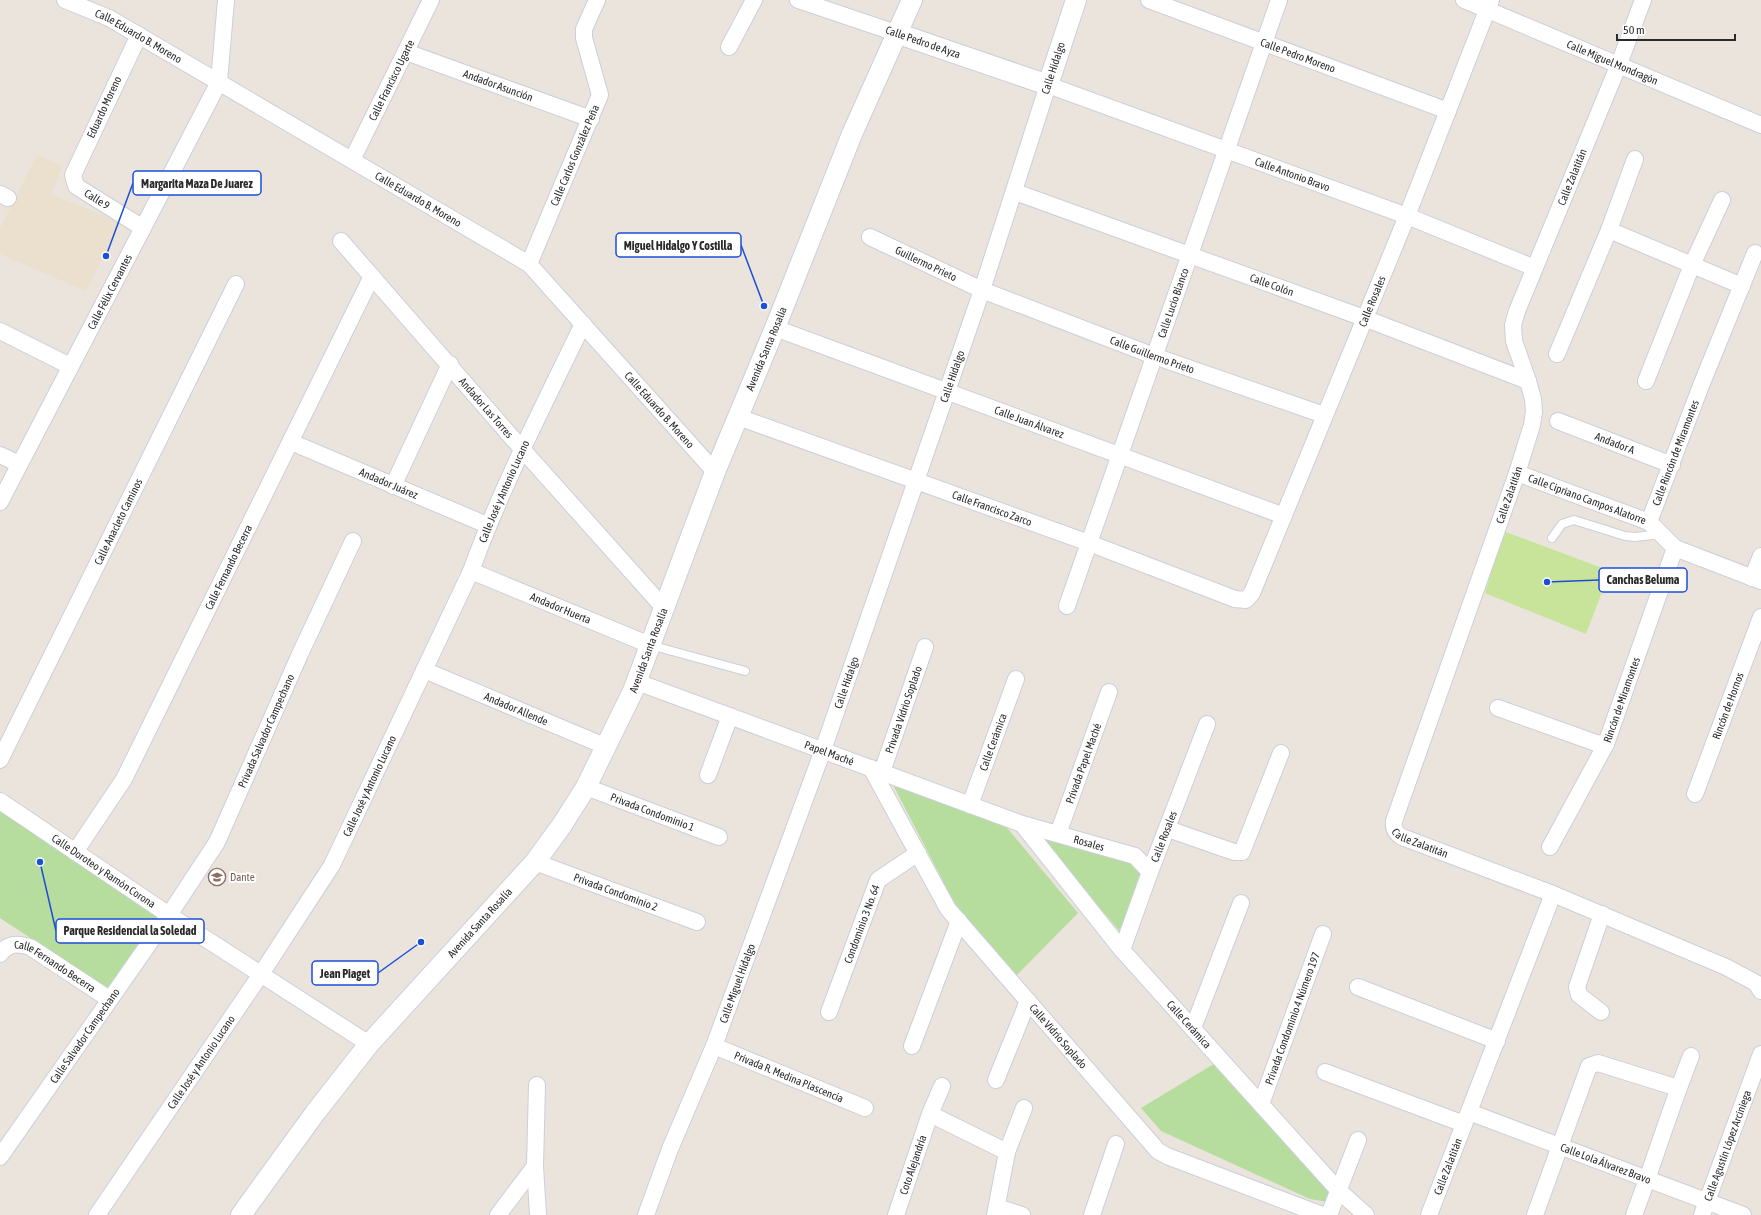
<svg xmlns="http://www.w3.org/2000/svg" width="1761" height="1215" viewBox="0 0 1761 1215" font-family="'Asap Condensed',sans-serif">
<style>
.education{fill:#ebe0cd}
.green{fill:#b6dd9d}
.pitch{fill:#c8e39a}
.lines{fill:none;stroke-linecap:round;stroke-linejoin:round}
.service-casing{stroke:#cbcfda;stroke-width:10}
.minor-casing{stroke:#cbcfda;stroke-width:18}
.tertiary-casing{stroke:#cbcfda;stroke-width:22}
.service{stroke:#fff;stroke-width:8}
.minor{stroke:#fff;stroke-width:16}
.tertiary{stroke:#fff;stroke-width:20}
.labels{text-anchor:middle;stroke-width:4;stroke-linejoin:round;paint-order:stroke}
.street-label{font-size:11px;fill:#2a2a2a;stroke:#fff}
.education-label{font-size:11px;fill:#785e54;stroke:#fff;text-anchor:start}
.leader{fill:none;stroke:#1d4ed8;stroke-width:1.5}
.callout-dot{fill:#1d4ed8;stroke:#fff;stroke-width:1.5}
.callout{fill:#fff;stroke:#1d4ed8;stroke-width:1.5}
.callout-label{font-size:12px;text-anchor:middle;font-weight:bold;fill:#2a2a2a}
</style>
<rect width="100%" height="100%" fill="#ebe4dd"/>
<path class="education" d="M37 155 63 166 51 194 120 222 86 291 0 254V228Z"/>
<g class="green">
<path d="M892 783 1003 823 1078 913 1014 978 958 910Z"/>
<path d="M0 808 162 916 112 992 0 918Z"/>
<path d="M1034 831 1134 858 1148 873 1123 935Z"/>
<path d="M1217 1062 1331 1187 1327 1202 1310 1199 1161 1131 1141 1108Z"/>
</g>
<path class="pitch" d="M1503 531 1610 571 1586 634 1485 593Z"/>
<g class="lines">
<defs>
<g id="service">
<path d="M1552 538 1562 524 1574 520 1625 536 1635 537 1661 534"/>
<path d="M650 645 745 671"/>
</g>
<g id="minor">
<path id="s1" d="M65 0 109 18 529 264 715 472"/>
<path d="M798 0 896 33"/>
<path id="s2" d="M1149 0 1448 111"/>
<path id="s3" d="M1464 0 1761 125"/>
<path id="s4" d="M1643 0 1619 64 1517 311 1513 325 1514 341 1528 381 1533 399 1534 412 1532 425 1517 473 1394 821C1393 828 1395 833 1402 837L1553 894 1726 967 1756 983 1761 991"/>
<path id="s5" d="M139 35 73 175 76 186 143 228"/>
<path d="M729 47 754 0"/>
<path id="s6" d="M406 52 591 119"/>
<path id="s7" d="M352 160 431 0"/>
<path id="s8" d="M1015 192 1364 318 1528 381"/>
<path d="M0 194 8 198"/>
<path d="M1609 230 1742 286"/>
<path id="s9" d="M870 237 982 290 1154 356 1324 415"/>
<path id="s10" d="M341 241 522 449 664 608"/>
<path id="s11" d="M529 264 600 95 584 38V29L597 0"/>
<path id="s12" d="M775 328 1284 516"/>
<path d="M0 331 70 366"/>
<path d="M1557 354 1609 230 1635 159"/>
<path d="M1646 381 1692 265 1722 200"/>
<path id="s13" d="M738 417 1089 543 1235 599 1246 600 1252 593 1407 216 1491 0"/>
<path id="s14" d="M1558 421 1672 465"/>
<path id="s15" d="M291 442 487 525"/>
<path d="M0 455 19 464"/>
<path id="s16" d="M1517 473 1649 522 1675 548 1761 581"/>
<path d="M393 486 450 364"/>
<path id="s17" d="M0 502 219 82 226 0"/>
<path id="s18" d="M1649 522 1702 383 1755 253"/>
<path id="s19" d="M471 571 650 645"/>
<path d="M1752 578 1761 556"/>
<path id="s20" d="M1067 606 1279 0"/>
<path id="s21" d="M424 670 607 747"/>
<path id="s22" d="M637 682 1022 824 1135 856 1150 872"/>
<path d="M1498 708 1596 743 1606 744"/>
<path id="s23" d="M0 760 236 284"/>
<path id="s24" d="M871 768 948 909 1158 1151 1167 1156 1322 1215"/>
<path id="s25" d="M882 772 925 647"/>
<path d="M708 775 730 716"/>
<path id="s26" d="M586 787 719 837"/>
<path id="s27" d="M1695 794 1761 617"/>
<path id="s28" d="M0 801 169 915 369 1044"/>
<path id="s29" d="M970 805 1016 679"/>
<path id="s30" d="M1022 824 1122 950 1339 1191 1366 1215"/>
<path d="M1168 829 1234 852H1242L1281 753"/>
<path id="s31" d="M1058 834 1109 692"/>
<path id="s32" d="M1550 847 1606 744 1675 548"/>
<path id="s33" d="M75 852 124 779 372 276"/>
<path id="s34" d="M535 862 697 922"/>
<path id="s35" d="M1122 950 1150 872 1207 724"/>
<path id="s36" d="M0 954C8 943 18 943 30 947L109 999"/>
<path d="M1358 987 1497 1041"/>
<path id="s37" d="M829 1012 878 880 918 853"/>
<path d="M1601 1012 1579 995 1577 987 1602 914"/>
<path d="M1193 1028 1241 903"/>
<path id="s38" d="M714 1046 865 1108"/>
<path d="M912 1046 959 921"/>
<path d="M1325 1072 1464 1124"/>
<path d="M996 1080 1028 1001"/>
<path d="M537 1085 535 1166 538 1215"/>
<path id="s39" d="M1261 1104 1323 934"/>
<path id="s40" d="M1469 1112 1743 1215"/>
<path d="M930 1114 1007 1152"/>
<path id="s41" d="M0 1157 169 915 217 842 300 654 353 541"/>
<path d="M997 1207 1022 1215"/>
<path id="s42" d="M97 1215 261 974 332 865 471 571C502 486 543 406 583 324"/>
<path d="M498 1215 535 1166"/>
<path id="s43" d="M646 1215 670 1149 714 1046 823 750 982 290 1048 85 1407 216 1535 268"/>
<path id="s44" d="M896 1215 930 1114 942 1086"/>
<path d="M995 1215 1007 1152 1024 1108"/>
<path d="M1092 1215 1116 1144"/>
<path d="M1329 1215 1358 1140"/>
<path id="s45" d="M1429 1215 1553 894"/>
<path d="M1535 1215 1589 1066 1598 1063 1678 1088"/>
<path d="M1634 1215C1654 1162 1670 1109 1691 1056"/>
<path id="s46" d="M1702 1215 1761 1054"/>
</g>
<g id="tertiary">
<path d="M896 33 1048 85 1076 0"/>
<path id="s47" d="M241 1215 315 1113 369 1044 535 862 562 825 586 787 633 691 715 472 775 328 852 134 912 0"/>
</g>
</defs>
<use href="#service" class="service-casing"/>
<use href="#minor" class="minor-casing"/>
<use href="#tertiary" class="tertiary-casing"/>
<use href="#service" class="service"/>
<use href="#minor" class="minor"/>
<use href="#tertiary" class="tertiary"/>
</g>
<defs>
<symbol id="school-ring" viewBox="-11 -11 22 22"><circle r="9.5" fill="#fff" stroke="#8d6e63" stroke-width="1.5"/><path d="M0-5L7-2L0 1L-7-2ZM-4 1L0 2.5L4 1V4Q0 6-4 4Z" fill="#8d6e63"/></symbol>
</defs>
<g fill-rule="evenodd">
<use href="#school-ring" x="207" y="867" width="20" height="20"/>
</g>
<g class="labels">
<g class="street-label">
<text dy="4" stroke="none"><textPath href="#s1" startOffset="82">Calle Eduardo B. Moreno</textPath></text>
<text transform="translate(923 42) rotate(19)" y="4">Calle Pedro de Ayza</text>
<text dy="4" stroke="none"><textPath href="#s2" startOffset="159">Calle Pedro Moreno</textPath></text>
<text dy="4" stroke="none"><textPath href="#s3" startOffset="161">Calle Miguel Mondragón</textPath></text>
<text transform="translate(1053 68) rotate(-72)" y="4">Calle Hidalgo</text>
<text dy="4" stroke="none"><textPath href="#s7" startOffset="89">Calle Francisco Ugarte</textPath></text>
<text dy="4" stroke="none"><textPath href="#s6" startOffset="98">Andador Asunción</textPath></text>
<text transform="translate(104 107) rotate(-65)" y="4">Eduardo Moreno</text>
<text dy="4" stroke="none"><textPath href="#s11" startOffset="118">Calle Carlos González Peña</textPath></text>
<text dy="4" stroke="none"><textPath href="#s43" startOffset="1460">Calle Antonio Bravo</textPath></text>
<text transform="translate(1572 177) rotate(-68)" y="4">Calle Zalatitán</text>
<text dy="4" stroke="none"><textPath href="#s5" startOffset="191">Calle 9</textPath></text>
<text dy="4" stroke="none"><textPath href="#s1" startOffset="406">Calle Eduardo B. Moreno</textPath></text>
<text dy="4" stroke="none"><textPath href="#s9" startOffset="62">Guillermo Prieto</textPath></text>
<text dy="4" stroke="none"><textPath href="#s8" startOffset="273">Calle Colón</textPath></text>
<text dy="4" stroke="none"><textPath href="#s17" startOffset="237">Calle Félix Cervantes</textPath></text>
<text dy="4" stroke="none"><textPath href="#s13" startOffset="865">Calle Rosales</textPath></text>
<text dy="4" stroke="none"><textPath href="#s20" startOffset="321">Calle Lucio Blanco</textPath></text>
<text dy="4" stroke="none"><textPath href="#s47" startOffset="1025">Avenida Santa Rosalía</textPath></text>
<text dy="4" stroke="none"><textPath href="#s9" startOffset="306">Calle Guillermo Prieto</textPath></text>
<text dy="4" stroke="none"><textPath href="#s43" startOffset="893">Calle Hidalgo</textPath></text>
<text dy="4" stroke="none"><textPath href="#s10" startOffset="221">Andador Las Torres</textPath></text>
<text dy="4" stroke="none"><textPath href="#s1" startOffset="730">Calle Eduardo B. Moreno</textPath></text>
<text dy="4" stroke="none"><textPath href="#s12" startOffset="271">Calle Juan Álvarez</textPath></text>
<text dy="4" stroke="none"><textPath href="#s14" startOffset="61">Andador A</textPath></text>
<text dy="4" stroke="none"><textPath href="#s18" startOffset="74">Calle Rincón de Miramontes</textPath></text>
<text dy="4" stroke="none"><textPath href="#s15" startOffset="106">Andador Juárez</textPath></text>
<text dy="4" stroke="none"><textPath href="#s42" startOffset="833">Calle José y Antonio Lucano</textPath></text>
<text transform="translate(1509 495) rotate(-71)" y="4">Calle Zalatitán</text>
<text dy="4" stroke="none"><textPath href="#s16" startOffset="75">Calle Cipriano Campos Alatorre</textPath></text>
<text dy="4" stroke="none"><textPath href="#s13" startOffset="270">Calle Francisco Zarco</textPath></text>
<text dy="4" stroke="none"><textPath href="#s23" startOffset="266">Calle Anacleto Caminos</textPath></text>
<text dy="4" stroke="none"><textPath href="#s33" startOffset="324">Calle Fernando Becerra</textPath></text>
<text dy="4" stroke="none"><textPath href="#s19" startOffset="97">Andador Huerta</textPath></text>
<text dy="4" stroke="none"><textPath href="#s47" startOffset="701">Avenida Santa Rosalía</textPath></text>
<text dy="4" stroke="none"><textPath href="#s43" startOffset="569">Calle Hidalgo</textPath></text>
<text dy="4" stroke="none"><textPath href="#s32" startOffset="164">Rincón de Miramontes</textPath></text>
<text dy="4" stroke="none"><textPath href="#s27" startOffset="94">Rincón de Hornos</textPath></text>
<text dy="4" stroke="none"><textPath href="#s21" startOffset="100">Andador Allende</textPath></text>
<text dy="4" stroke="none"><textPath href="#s25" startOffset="66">Privada Vidrio Soplado</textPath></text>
<text dy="4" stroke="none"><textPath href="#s41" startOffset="504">Privada Salvador Campechano</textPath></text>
<text dy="4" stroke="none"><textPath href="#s29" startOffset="67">Calle Cerámica</textPath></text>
<text dy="4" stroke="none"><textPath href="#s22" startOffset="205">Papel Maché</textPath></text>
<text dy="4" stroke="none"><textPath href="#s31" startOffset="75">Privada Papel Maché</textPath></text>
<text dy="4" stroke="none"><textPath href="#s42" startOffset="509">Calle José y Antonio Lucano</textPath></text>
<text dy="4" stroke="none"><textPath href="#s26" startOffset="71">Privada Condominio 1</textPath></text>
<text dy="4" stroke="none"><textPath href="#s35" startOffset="121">Calle Rosales</textPath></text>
<text dy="4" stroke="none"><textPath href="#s4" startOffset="911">Calle Zalatitán</textPath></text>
<text dy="4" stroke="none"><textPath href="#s22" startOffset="480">Rosales</textPath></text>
<text dy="4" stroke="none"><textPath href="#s28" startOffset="125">Calle Doroteo y Ramón Corona</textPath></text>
<text dy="4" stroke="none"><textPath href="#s34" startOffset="86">Privada Condominio 2</textPath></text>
<text dy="4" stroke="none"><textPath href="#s47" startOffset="378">Avenida Santa Rosalía</textPath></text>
<text dy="4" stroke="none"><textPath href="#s37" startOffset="94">Condominio 3 No. 64</textPath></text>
<text dy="4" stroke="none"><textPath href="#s36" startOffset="64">Calle Fernando Becerra</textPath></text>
<text dy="4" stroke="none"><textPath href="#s43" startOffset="249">Calle Miguel Hidalgo</textPath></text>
<text dy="4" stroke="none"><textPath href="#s39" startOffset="91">Privada Condominio 4 Número 197</textPath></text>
<text dy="4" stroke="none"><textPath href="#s30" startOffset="261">Calle Cerámica</textPath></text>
<text dy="4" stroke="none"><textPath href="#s41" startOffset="148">Calle Salvador Campechano</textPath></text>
<text dy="4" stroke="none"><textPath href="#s24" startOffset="329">Calle Vidrio Soplado</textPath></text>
<text dy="4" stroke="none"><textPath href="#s42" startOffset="185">Calle José y Antonio Lucano</textPath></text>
<text dy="4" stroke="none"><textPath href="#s38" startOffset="81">Privada R. Medina Plascencia</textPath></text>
<text dy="4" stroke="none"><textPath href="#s46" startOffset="74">Calle Agustín López Arciniega</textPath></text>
<text dy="4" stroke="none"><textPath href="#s40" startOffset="146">Calle Lola Álvarez Bravo</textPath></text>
<text dy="4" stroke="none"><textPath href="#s44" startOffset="53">Coto Alejandría</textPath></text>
<text dy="4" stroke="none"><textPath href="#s45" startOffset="52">Calle Zalatitán</textPath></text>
</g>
<g class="education-label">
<text x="230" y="881">Dante</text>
</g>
</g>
<path class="leader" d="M106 256L133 183M764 306L741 245M1547 582L1599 580M40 862L56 931M421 942L378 973"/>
<g class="callout-dot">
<circle cx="106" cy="256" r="4"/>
<circle cx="764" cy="306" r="4"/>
<circle cx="1547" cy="582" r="4"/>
<circle cx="40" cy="862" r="4"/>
<circle cx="421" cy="942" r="4"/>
</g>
<g class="callout">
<rect x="133" y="171" width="128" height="24" rx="4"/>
<rect x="616" y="233" width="125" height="24" rx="4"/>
<rect x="1599" y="568" width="88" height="24" rx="4"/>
<rect x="56" y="919" width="148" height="24" rx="4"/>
<rect x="312" y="961" width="66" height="24" rx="4"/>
</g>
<g class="callout-label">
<text x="197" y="188">Margarita Maza De Juarez</text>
<text x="678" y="250">Miguel Hidalgo Y Costilla</text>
<text x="1643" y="584">Canchas Beluma</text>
<text x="130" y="935">Parque Residencial la Soledad</text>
<text x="345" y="978">Jean Piaget</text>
</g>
<path d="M1617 34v6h118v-6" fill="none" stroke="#2a2a2a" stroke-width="2"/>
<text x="1623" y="34" font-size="12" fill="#2a2a2a" stroke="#ffffff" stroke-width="3" paint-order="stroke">50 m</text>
</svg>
